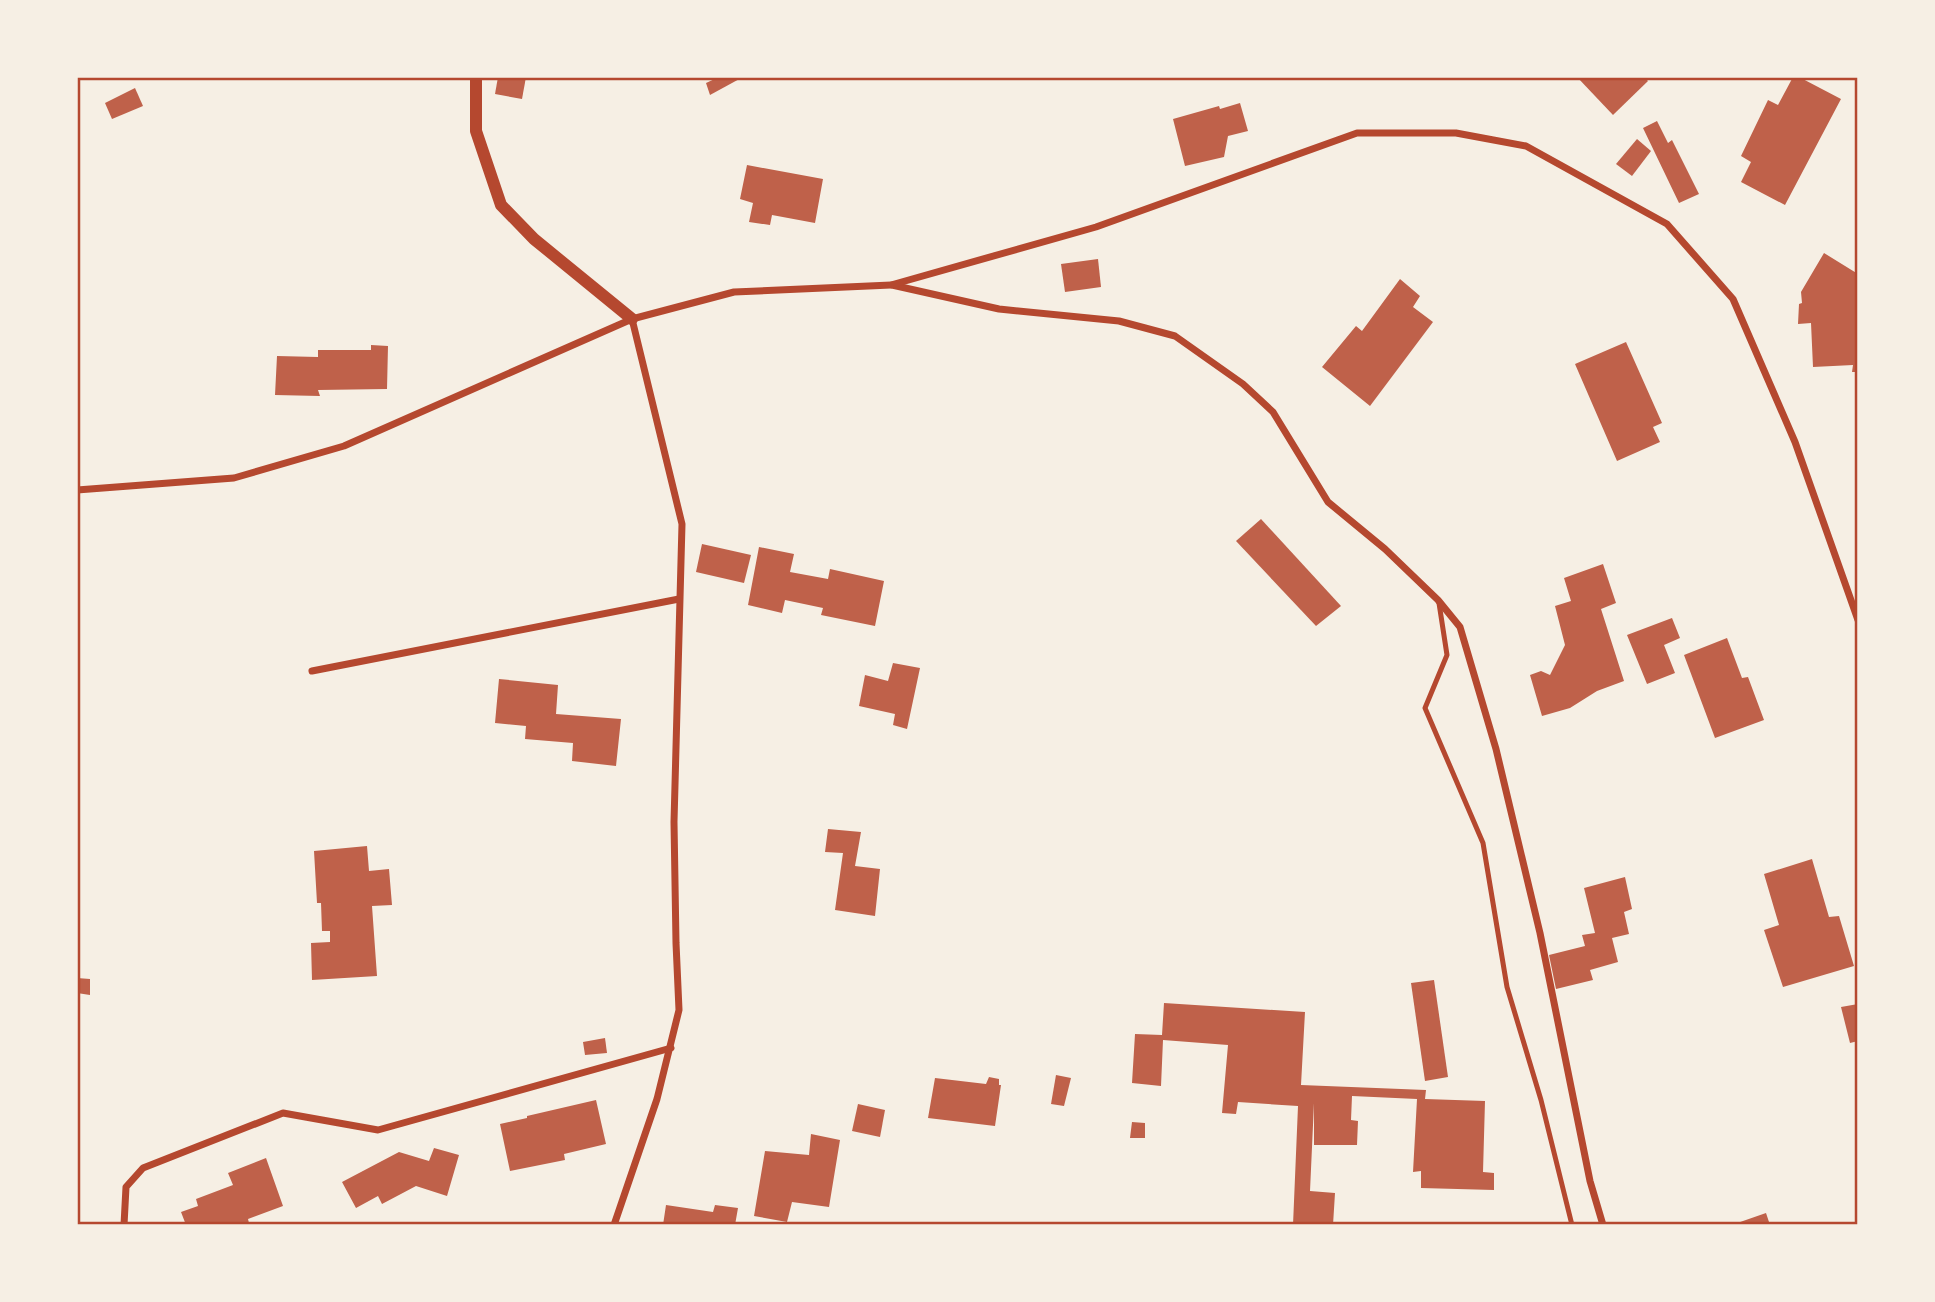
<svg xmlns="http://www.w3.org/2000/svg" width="1935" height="1302" viewBox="0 0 1935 1302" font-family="'Public Sans',sans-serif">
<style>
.building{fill:#bf614a}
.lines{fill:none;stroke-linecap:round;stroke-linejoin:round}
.service{stroke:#b5482f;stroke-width:5}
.minor{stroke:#b5482f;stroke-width:7}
.tertiary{stroke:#b5482f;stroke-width:12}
.neatline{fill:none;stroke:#b5482f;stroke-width:2.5}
</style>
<rect width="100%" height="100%" fill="#f6efe4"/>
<g class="building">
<path d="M498 77H526L522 99 495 94Z"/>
<path d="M719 77H743L710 95 706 83Z"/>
<path d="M1577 77H1644L1648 81 1613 115Z"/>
<path d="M1793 77H1799L1841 99 1785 205 1741 182 1751 162 1741 156 1768 100 1778 105Z"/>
<path d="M135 88 143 106 112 119 105 103Z"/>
<path d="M1240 103 1248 131 1228 136 1224 157 1185 166 1173 119 1219 106 1220 109Z"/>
<path d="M1657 121 1668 143 1672 140 1699 194 1679 203 1643 128Z"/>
<path d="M1637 139 1651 151 1632 176 1616 164Z"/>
<path d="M747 165 823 179 815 223 772 215 770 225 749 222 753 203 740 199Z"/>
<path d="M1824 253 1858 274V372H1852L1853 365 1813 367 1811 323 1798 324 1799 304 1802 303 1801 292Z"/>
<path d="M1098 259 1101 287 1065 292 1061 264Z"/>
<path d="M1400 279 1420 296 1413 307 1433 322 1370 406 1322 367 1356 326 1362 331Z"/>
<path d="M1626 342 1662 423 1653 427 1660 442 1617 461 1575 364Z"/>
<path d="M371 345 388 346 387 389 318 390 320 396 275 395 277 356 318 357V350H371Z"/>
<path d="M1261 519 1341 606 1316 626 1236 541Z"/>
<path d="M702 544 751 555 744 583 696 572Z"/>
<path d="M759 547 794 554 790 572 828 579 830 569 884 581 875 626 821 615 823 608 785 600 782 613 748 605Z"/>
<path d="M1603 564 1616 603 1601 609 1624 681 1597 691 1570 708 1542 716 1530 675 1541 671 1550 675 1565 645 1555 606 1571 601 1564 578Z"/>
<path d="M1672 618 1680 638 1664 645 1675 673 1647 684 1627 635Z"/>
<path d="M1727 638 1742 678 1748 677 1764 720 1715 738 1684 655Z"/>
<path d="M893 663 920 668 907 729 893 725 895 714 859 706 865 675 888 681Z"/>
<path d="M499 679 558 685 556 714 621 719 616 766 572 761 573 743 525 739 526 726 495 723Z"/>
<path d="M828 829 861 832 855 866 880 869 875 916 835 910 843 853 825 852Z"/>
<path d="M367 846 369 871 389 869 392 905 372 906 377 976 312 980 311 943 330 942V931H322L321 903H317L314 851Z"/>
<path d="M1812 859 1829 917 1839 916 1854 966 1783 987 1764 930 1779 925 1764 874Z"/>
<path d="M1625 877 1632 909 1624 912 1629 934 1612 938 1618 962 1590 970 1593 980 1556 989 1549 955 1585 946 1582 935 1595 933 1584 888Z"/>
<path d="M77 978 90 979V995L77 993Z"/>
<path d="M1434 980 1448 1077 1425 1081 1411 983Z"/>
<path d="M1164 1003 1305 1012 1301 1085 1426 1090 1425 1099 1485 1101 1483 1172 1494 1173V1190L1421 1188V1171L1413 1172 1417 1099 1352 1096 1351 1120 1358 1121 1357 1145H1314V1103L1310 1191 1335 1193 1333 1225H1293L1298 1106 1238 1102 1236 1114 1222 1113 1228 1045 1163 1040 1161 1086 1132 1083 1135 1034 1162 1035Z"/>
<path d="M1858 1004V1041L1850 1043 1841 1007Z"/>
<path d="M605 1038 607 1053 585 1055 583 1042Z"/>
<path d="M1056 1075 1071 1078 1064 1106 1051 1104Z"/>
<path d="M989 1077 999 1079V1085H1001L995 1126 928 1118 935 1078 986 1084Z"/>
<path d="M596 1100 606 1144 564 1154 565 1160 510 1171 500 1124 527 1118V1116Z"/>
<path d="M858 1104 885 1110 880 1137 852 1131Z"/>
<path d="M1132 1122 1145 1123V1138H1130Z"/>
<path d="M811 1134 840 1140 829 1207 792 1202 787 1222 754 1216 765 1151 809 1155Z"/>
<path d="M434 1148 459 1155 447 1196 416 1186 382 1204 378 1196 356 1208 342 1182 399 1152 429 1161Z"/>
<path d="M266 1158 283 1206 248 1219 249 1223 243 1225H186L181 1212 198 1206 196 1199 233 1185 228 1173Z"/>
<path d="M666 1205 713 1212 715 1205 738 1208 735 1225H663Z"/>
<path d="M1766 1213 1770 1225H1732L1743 1221Z"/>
</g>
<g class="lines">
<path class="service" d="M1439 603 1447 655 1425 708 1483 843 1507 987 1541 1100 1572 1225"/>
<g class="minor">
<path d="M892 285 999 309 1119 321 1175 336 1243 384 1273 412 1328 502 1385 549 1438 600 1460 627 1496 749 1540 933 1590 1181 1603 1225"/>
<path d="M77 490 234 478 344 446 632 319 734 292 891 285 1096 227 1357 133H1456L1526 146 1667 224 1733 299 1795 442 1858 620"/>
<path d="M312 671 679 599"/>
<path d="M124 1225 126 1187 143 1168 283 1113 378 1130 671 1048"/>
<path d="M614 1225 657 1099 679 1010 676 943 674 822 682 524 632 319"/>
</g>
<path class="tertiary" d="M476 77V131L501 205 534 239 632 319"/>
</g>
<rect width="1935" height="1302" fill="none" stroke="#f6efe4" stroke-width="158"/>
<rect x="79" y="79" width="1777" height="1144" class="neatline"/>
</svg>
